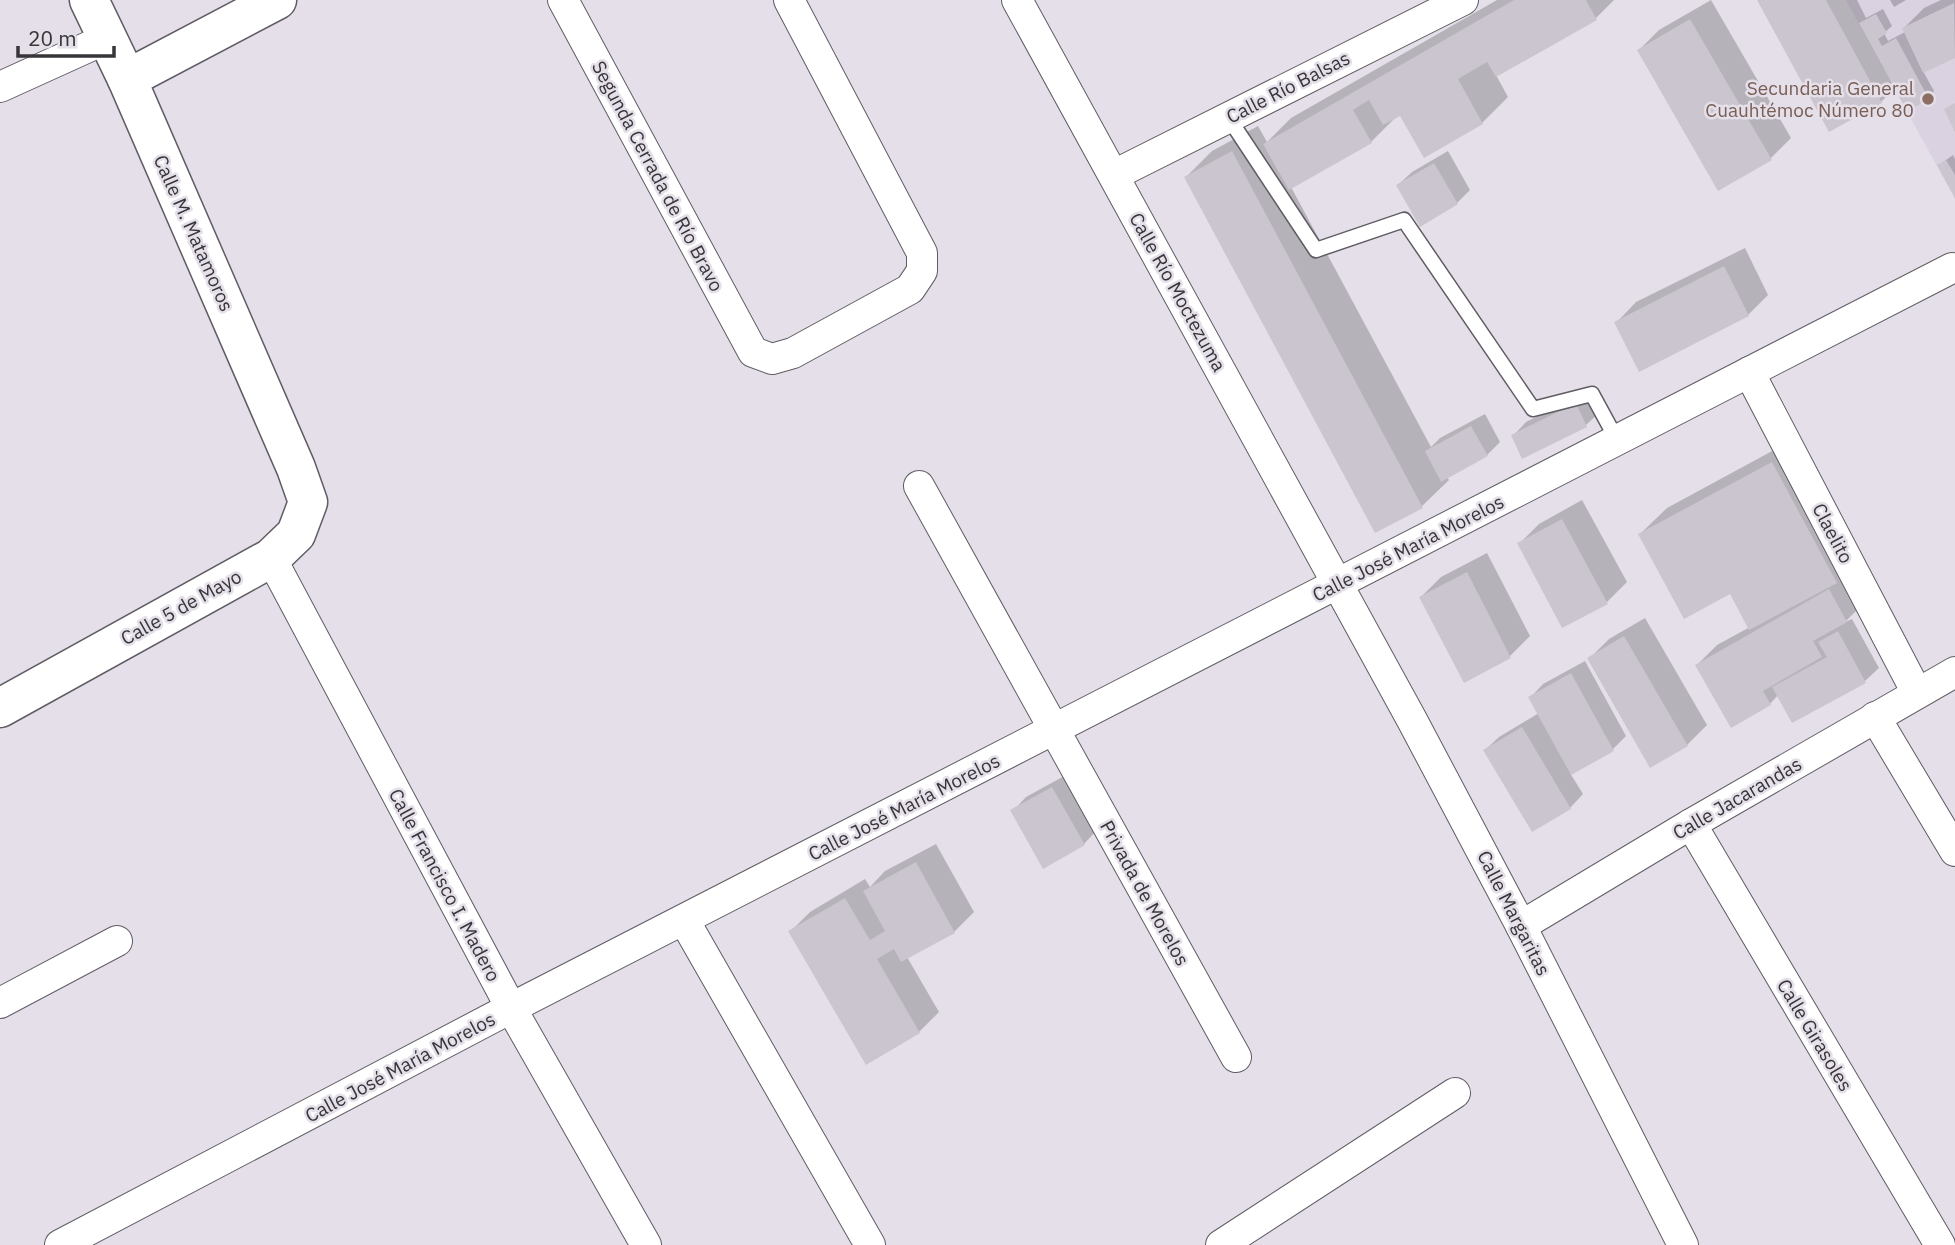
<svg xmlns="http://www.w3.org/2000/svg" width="1955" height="1245" viewBox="0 0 1955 1245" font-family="'IBM Plex Sans',sans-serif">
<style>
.built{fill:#dad1e1}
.shadow{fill:#0003}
.building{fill:#cac5ce}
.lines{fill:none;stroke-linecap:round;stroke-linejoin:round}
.lane-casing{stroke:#605c64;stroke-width:17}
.street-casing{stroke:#605c64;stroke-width:32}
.secondary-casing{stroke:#605c64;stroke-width:41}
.lane{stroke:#fff;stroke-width:14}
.street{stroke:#fff;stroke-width:30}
.secondary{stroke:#fff;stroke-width:38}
.education-dot{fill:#8d6e63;stroke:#e4dfe8;stroke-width:2.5}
.labels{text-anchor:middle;stroke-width:5;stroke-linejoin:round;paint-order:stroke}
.street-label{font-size:19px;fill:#373539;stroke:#e4dfe8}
.education-label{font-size:19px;fill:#785e54;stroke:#e4dfe8;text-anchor:end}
</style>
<rect width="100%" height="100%" fill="#e4dfe8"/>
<path class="built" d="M1846 0H1955V199Z"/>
<g class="shadow">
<path d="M1497 0H1614L1596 18 1496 75 1508 97 1482 123 1400 113 1371 142 1291 187 1431 447 1440 438 1485 414 1500 442 1487 455 1447 477 1449 480 1422 506 1376 531 1186 177 1212 151 1258 126 1267 142 1291 118Z"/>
<path d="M1711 0 1791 138 1771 158 1639 50 1659 30Z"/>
<path d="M1759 0H1857L1866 18 1883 9 1892 26 1884 33 1888 41 1905 32 1904 28 1924 8 1941 0H1955V56L1923 71 1934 91 1928 98 1896 87 1881 102Z"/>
<path d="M1890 0H1906L1894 7Z"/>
<path d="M1448 151 1470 190 1457 203 1398 185 1412 172Z"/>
<path d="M1953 155 1955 159V193L1939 165Z"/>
<path d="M1745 248 1768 295 1748 315 1617 322 1636 302Z"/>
<path d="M1590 391 1600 412 1586 425 1523 457 1513 436 1526 422Z"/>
<path d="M1798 437 1862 555 1848 569 1866 601 1845 622 1852 619 1879 668 1865 681 1792 721 1778 695 1770 704 1697 665 1717 645 1750 627 1731 591 1640 534 1667 508Z"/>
<path d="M1582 500 1627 582 1607 602 1519 544 1539 524Z"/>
<path d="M1487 553 1530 636 1510 656 1464 680 1421 597 1441 577Z"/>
<path d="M1645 618 1707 725 1687 745 1589 659 1609 639Z"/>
<path d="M1585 661 1626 736 1613 749 1570 773 1583 794 1570 808 1485 750 1499 737 1539 713 1530 698 1543 684Z"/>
<path d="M1066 775 1097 830 1084 844 1013 811 1026 797Z"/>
<path d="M936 844 974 912 954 932 907 957 939 1012 919 1032 790 932 810 912 865 879 870 887 885 871Z"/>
</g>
<g class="building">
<path d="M1514 0H1586L1597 20 1496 77 1487 62 1458 79 1483 124 1424 158 1400 116 1383 125 1369 100 1353 110 1372 143 1289 190 1263 144Z"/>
<path d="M1757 0H1826L1882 103 1829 132Z"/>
<path d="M1954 3 1955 58 1923 73 1902 28Z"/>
<path d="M1876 14 1887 33 1878 39 1882 46 1896 38 1929 99 1907 111 1859 23Z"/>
<path d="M1690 19 1772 160 1718 191 1637 50Z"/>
<path d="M1955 103V132L1944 109Z"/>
<path d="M1232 151 1423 508 1375 533 1184 177Z"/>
<path d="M1946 160 1955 175V198L1937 165Z"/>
<path d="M1434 163 1458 204 1420 227 1396 185Z"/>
<path d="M1724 266 1749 316 1639 372 1614 322Z"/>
<path d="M1576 403 1587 427 1522 459 1511 435Z"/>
<path d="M1471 426 1488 456 1441 482 1425 451Z"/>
<path d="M1772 462 1837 583 1749 630 1730 594 1684 619 1638 534Z"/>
<path d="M1562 519 1608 604 1562 628 1517 543Z"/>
<path d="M1467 572 1511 658 1464 683 1419 597Z"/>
<path d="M1829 589 1847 622 1813 641 1822 657 1763 691 1771 705 1731 728 1695 665Z"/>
<path d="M1838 631 1866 683 1792 723 1772 687 1827 657 1818 642Z"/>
<path d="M1624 636 1688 746 1650 768 1587 658Z"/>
<path d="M1571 673 1614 751 1571 775 1528 697Z"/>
<path d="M1522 727 1571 809 1532 832 1483 750Z"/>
<path d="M1052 787 1085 845 1043 869 1010 810Z"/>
<path d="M916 862 955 933 901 962 894 949 877 959 920 1033 866 1065 788 931 845 898 870 940 885 931 863 891Z"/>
</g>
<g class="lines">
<defs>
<path id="lane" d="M1228 117 1316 250 1404 220 1533 409 1592 394 1617 440"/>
<g id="street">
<path d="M563 0 753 352 772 359 793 353 910 289 922 271V253L789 0"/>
<path d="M1017 0 1412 720 1521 926 1683 1245"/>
<path d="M0 87 108 38"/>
<path d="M1114 175 1463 0"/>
<path d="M1749 372 1917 693"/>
<path d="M919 486 1236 1057"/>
<path d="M271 558 511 1008 646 1245"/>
<path d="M1875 717 1955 851"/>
<path d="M1691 824 1940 1245"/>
<path d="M684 920 870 1245"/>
<path d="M1521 926 1691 824 1955 672"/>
<path d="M0 1003 117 941"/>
<path d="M60 1245 511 1008 1952 268"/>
<path d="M1221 1245 1455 1093"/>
</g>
<g id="secondary">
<path d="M127 79 277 0"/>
<path d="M0 708 271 558 296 534 308 502 296 468 127 79 89 0"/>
</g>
</defs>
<use href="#lane" class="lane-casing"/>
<use href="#street" class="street-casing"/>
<use href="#secondary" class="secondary-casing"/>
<use href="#lane" class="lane"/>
<use href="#street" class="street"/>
<use href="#secondary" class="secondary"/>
</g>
<circle class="education-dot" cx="1928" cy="99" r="7"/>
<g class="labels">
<g class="street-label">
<text transform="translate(1288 87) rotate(-27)" y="7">Calle Río Balsas</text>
<text transform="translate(658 176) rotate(62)" y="7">Segunda Cerrada de Río Bravo</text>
<text transform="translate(194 233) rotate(66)" y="7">Calle M. Matamoros</text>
<text transform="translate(1178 292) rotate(61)" y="7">Calle Río Moctezuma</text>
<text transform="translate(1833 533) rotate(62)" y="7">Claelito</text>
<text transform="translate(1408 548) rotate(-27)" y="7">Calle José María Morelos</text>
<text transform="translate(181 607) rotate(-29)" y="7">Calle 5 de Mayo</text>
<text transform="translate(1737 798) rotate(-30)" y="7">Calle Jacarandas</text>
<text transform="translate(904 807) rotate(-27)" y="7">Calle José María Morelos</text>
<text transform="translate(445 885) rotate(62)" y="7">Calle Francisco I. Madero</text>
<text transform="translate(1145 893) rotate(61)" y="7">Privada de Morelos</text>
<text transform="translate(1514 913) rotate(63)" y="7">Calle Margaritas</text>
<text transform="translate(1815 1035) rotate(59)" y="7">Calle Girasoles</text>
<text transform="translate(400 1067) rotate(-28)" y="7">Calle José María Morelos</text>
</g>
<g class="education-label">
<text x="1914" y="95">Secundaria General<tspan x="1914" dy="22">Cuauhtémoc Número 80</tspan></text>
</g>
</g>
<path d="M18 46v10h96v-10" fill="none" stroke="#373539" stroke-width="3.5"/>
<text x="28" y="46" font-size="21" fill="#373539" stroke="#e4dfe8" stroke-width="5" paint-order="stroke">20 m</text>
</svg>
